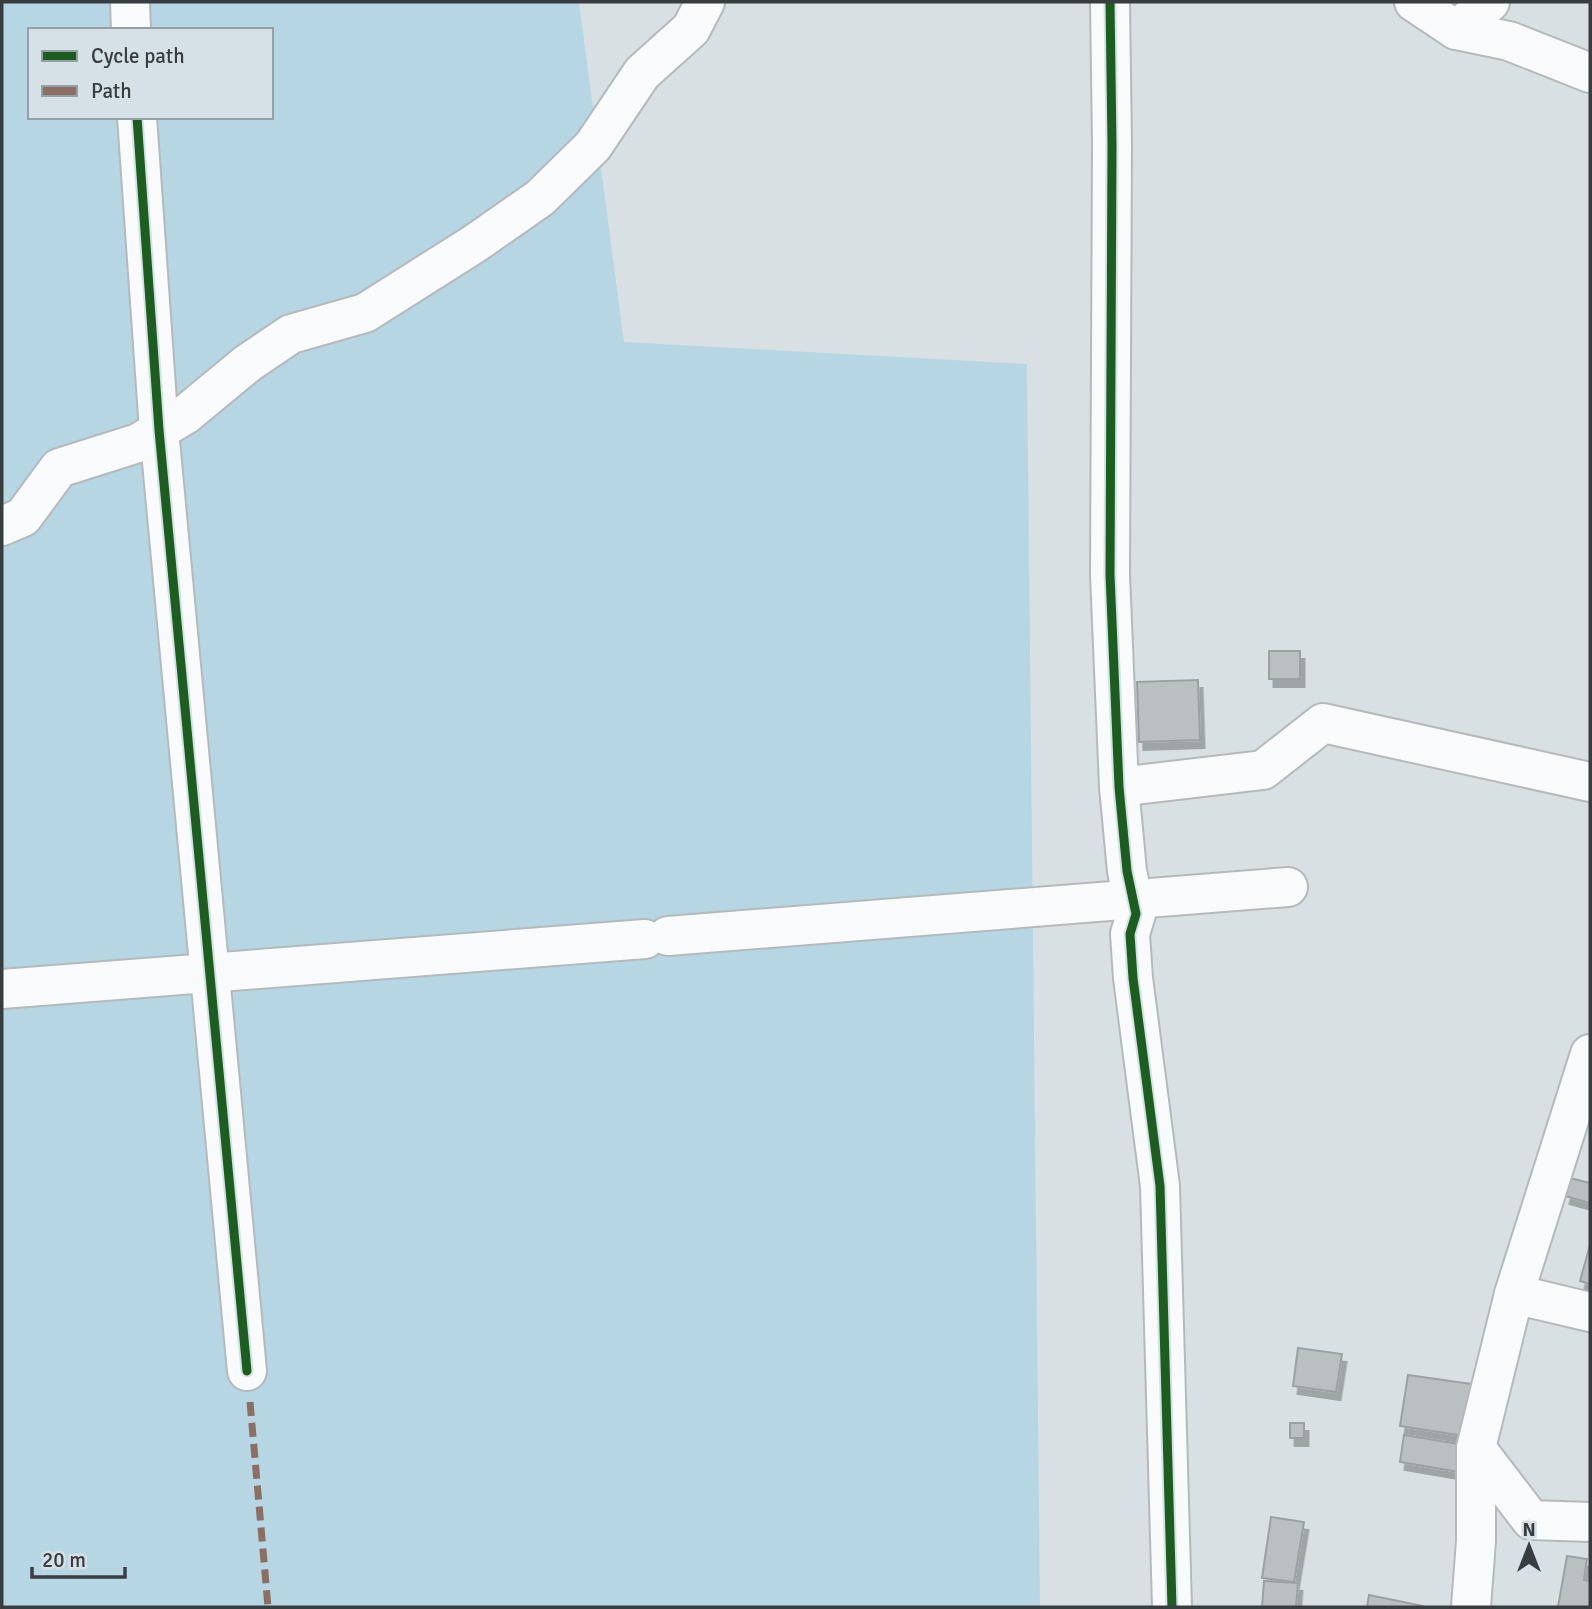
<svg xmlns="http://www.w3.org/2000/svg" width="1592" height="1609" viewBox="0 0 1592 1609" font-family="Signika,sans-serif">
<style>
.green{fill:#b6d6e4;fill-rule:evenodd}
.building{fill:#bac0c2;stroke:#9ba1a3;stroke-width:2;filter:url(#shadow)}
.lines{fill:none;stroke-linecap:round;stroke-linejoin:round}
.minor-casing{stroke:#b4babc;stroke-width:42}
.minor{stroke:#f9fafb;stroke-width:38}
.quiet{stroke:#8d6e63;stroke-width:7;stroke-dasharray:14 7;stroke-linecap:butt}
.cycleway-casing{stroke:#d5e1e7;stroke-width:13}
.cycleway{stroke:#1b5e20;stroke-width:9}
</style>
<defs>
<filter id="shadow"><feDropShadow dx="4.5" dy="8" stdDeviation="0" flood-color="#0004"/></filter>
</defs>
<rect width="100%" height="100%" fill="#d9e0e3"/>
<path class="green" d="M2 2H579L624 342 1027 364 1040 1607H2ZM30 30H271V117H30Z"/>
<g class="building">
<rect x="1269" y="651" width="31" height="28"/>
<path d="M1198 680 1200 740 1139 742 1137 682Z"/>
<path d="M1570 1178 1590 1183V1203L1565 1196Z"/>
<path d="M1590 1245V1284L1580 1281Z"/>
<path d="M1298 1348 1342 1354 1336 1392 1293 1386Z"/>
<path d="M1408 1375 1472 1384 1464 1436 1400 1426Z"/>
<rect x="1290" y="1423" width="14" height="15"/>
<path d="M1404 1435 1465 1445 1460 1472 1400 1462Z"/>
<path d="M1271 1517 1304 1522 1294 1582 1262 1578Z"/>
<path d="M1567 1556 1587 1559 1584 1580 1590 1581V1607H1558Z"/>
<path d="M1264 1581 1298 1583 1296 1607H1262Z"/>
<path d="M1369 1595 1423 1606V1607H1367Z"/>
</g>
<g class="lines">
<defs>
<g id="minor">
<path d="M130 2 131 30"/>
<path d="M1110 2 1112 145 1110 575 1119 787 1127 871 1136 914 1130 934 1133 978 1160 1186 1172 1607"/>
<path d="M1414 2 1456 30 1509 41 1590 73"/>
<path d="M1456 30 1490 2"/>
<path d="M137 117 159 430 247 1371"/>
<path d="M2 526 23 517 59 468 138 443 185 415 248 363 291 334 365 313 474 244 540 198 593 146 642 73 691 29 705 2"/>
<path d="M1119 787 1263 770 1323 723 1590 782"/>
<path d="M668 936 1288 887"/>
<path d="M2 989 645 939"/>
<path d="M1514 1294 1590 1312"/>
<path d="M1476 1448 1531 1520 1590 1522"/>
<path d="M1471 1607 1476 1541V1448L1514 1294 1590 1054"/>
</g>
</defs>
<use href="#minor" class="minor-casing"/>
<use href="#minor" class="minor"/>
<path class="quiet" d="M250 1402 268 1607"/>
<defs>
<g id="cycleway">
<path d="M1110 2 1112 145 1110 575 1119 787 1127 871 1136 914 1130 934 1133 978 1160 1186 1172 1607"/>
<path d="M137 117 159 430 247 1371"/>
</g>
</defs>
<use href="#cycleway" class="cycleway-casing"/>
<use href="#cycleway" class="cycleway"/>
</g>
<rect width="1592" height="1609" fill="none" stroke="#383d40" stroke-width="7"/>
<rect x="28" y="28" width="245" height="91" fill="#d5e1e7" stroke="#969fa4" stroke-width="2"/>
<rect x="42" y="51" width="35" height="10" fill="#1b5e20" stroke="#969fa4" stroke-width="2"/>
<text x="91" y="63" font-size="21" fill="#383d40">Cycle path</text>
<rect x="42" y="86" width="35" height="10" fill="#8d6e63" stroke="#969fa4" stroke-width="2"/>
<text x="91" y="98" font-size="21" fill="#383d40">Path</text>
<g transform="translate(1529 1546)" stroke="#d5e1e7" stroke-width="5" paint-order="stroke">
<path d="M0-5L12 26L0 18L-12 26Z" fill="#383d40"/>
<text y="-10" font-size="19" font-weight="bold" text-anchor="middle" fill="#383d40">N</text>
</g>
<path d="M32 1567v10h93v-10" fill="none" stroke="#383d40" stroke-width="3.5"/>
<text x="42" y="1567" font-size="21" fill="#383d40" stroke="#d5e1e7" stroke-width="5" paint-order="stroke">20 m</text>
</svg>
